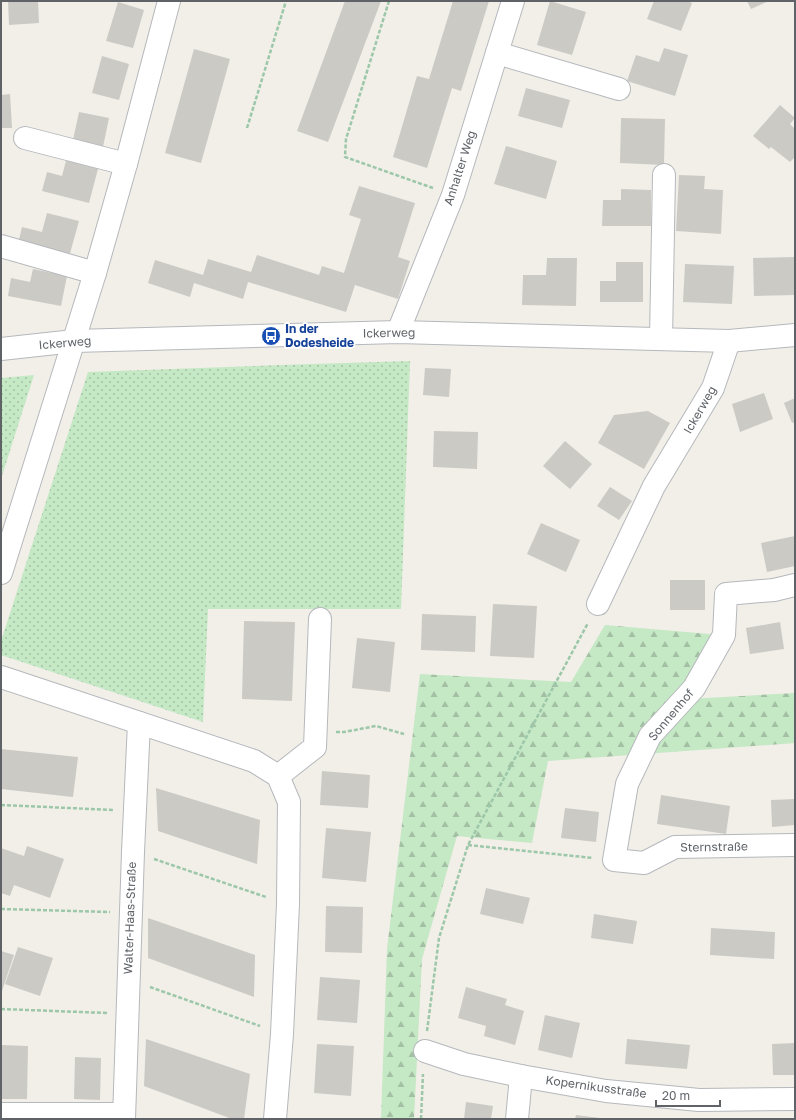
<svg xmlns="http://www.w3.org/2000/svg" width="796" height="1120" viewBox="0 0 796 1120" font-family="'Golos Text',sans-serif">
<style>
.grass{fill:url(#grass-dots)}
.forest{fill:url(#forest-firs)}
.building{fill:#cccac5}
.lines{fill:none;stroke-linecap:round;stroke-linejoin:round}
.minor-casing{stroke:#b5b8bc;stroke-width:24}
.path{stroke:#9cc7a9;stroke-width:2.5;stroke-dasharray:4 2;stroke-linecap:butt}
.minor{stroke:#fff;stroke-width:22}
.labels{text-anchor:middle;stroke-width:3.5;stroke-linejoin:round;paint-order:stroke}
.street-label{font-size:12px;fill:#5f6368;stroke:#fff}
.transit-label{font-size:12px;font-weight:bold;fill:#164399;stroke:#fff;text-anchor:start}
</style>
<defs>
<pattern id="grass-dots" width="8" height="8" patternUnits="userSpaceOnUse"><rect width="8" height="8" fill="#c5e8c5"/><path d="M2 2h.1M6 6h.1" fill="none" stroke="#a3c0a4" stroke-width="1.8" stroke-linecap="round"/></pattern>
<pattern id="forest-firs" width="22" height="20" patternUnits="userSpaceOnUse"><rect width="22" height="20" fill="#c5e8c5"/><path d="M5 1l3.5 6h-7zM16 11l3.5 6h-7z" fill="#a3c0a4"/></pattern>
</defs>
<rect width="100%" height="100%" fill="#f1efe8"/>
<g class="grass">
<path d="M410 361 401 609H208L203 722 1 655V641L88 372 281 365Z"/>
<path d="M34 375 1 479V378Z"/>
</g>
<path class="forest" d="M605 625 721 635 688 699 795 693V743L548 761 532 843 457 836 422 959 414 1119H381L387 949 420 674 571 682Z"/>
<g class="building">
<path d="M8 1H38L39 23 9 25Z"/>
<path d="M345 1H381L328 142 297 131Z"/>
<path d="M453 1H489L461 91 452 88 427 168 393 157 417 76 429 79Z"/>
<path d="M550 1 586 12 572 55 537 45Z"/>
<path d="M654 1H686L692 3 681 31 647 19Z"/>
<path d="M747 1H769L751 9Z"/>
<path d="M118 2 144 10 133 48 106 41Z"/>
<path d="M664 48 688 55 675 96 627 81 636 55 659 62Z"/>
<path d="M194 49 230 59 201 163 165 153Z"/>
<path d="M102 56 129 64 119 100 92 93Z"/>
<path d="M526 88 570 100 562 128 518 116Z"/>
<path d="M10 94 12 128H1V95Z"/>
<path d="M780 105 795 118 790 124 795 129V157L790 162 771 147 769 149 753 136Z"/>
<path d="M79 112 109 118 103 147 73 140Z"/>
<path d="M621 118 665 119 664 165 620 163Z"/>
<path d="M506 146 557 161 546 199 494 184Z"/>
<path d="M67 157 99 165 89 203 42 191 47 172 62 176Z"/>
<path d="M679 175 705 176 704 189 723 190 721 234 676 231Z"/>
<path d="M359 186 415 203 398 257 410 261 398 299 355 285 346 312 248 282 243 299 194 283 190 297 148 283 155 260 203 275 208 259 251 272 257 255 319 275 322 266 344 273 361 219 349 215Z"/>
<path d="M621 189 651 190V226H602L603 200H621Z"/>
<path d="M47 213 79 221 69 257 18 244 22 227 42 232Z"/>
<path d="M795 257V295L754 296 753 258Z"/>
<path d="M547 258H577L576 306 522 305 523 275H546Z"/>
<path d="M616 262H643V302H600V281H616Z"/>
<path d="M685 264 734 266 732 304 683 302Z"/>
<path d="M33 269 67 276 61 306 8 296 11 278 30 282Z"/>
<path d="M425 368 451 369 449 397 423 395Z"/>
<path d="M764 393 773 419 740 432 732 404Z"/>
<path d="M795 398V422L792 423 784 403Z"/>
<path d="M648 411 670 423 644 469 598 443 614 415Z"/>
<path d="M434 431 478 432 477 469 433 467Z"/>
<path d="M565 441 592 464 570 489 543 466Z"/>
<path d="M610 487 632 501 619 520 597 506Z"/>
<path d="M541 523 580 540 566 572 527 554Z"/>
<path d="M795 536V566L767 572 761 543Z"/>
<rect x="670" y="580" width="35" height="30"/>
<path d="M493 604 537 606 534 658 490 656Z"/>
<path d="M422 614 476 616 475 652 421 650Z"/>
<path d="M244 621 295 622 292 701 242 699Z"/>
<path d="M780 622 784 649 750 654 746 628Z"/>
<path d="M357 638 395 642 390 692 352 688Z"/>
<path d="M1 749 78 757 73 797 1 789Z"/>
<path d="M322 771 370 775 368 808 320 805Z"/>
<path d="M156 788 260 820 257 864 158 831Z"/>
<path d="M661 795 730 806 726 834 657 824Z"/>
<path d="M795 799V825L772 827 771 800Z"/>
<path d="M565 808 599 812 596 842 561 838Z"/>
<path d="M326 828 371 832 366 882 322 878Z"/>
<path d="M27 846 64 859 50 898 14 885 10 896 1 893V848L24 856Z"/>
<path d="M486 888 530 898 523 924 480 914Z"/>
<path d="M326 906 363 907 362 953 325 952Z"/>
<path d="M594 914 637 921 633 944 591 938Z"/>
<path d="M148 918 255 955 254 997 148 958Z"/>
<path d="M711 928 775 932 774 959 710 955Z"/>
<path d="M18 947 53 958 40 996 5 984Z"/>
<path d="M1 951 14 955 1 994Z"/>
<path d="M320 977 360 980 357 1023 317 1020Z"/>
<path d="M466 987 507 999 505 1005 524 1011 515 1045 484 1036 486 1026 458 1018Z"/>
<path d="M545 1015 580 1023 572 1058 538 1050Z"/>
<path d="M146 1039 250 1074 244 1119H232L144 1086Z"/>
<path d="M627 1039 690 1045 687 1069 625 1064Z"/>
<path d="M795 1043V1075H773L772 1044Z"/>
<path d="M317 1044 354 1046 351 1096 314 1093Z"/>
<path d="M1 1045 28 1046 27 1099H1Z"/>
<path d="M75 1057 101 1058 100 1100 74 1099Z"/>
<path d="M466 1102 493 1106 491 1119H464Z"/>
<path d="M576 1115 600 1118V1119H575Z"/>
</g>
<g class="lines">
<defs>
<g id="minor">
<path d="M497 53 619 89"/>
<path d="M25 138 126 164"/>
<path d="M1 246 95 273"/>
<path d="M398 332 453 195 513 1"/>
<path d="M661 339 664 175"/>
<path d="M1 349 74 341 398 332 729 341 795 335"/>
<path d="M1 573 95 273 126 164 169 1"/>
<path d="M795 585 774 590 726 594 724 635 694 688 650 736 627 784 614 860 644 863 675 847 795 845"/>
<path d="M598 604 654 486 713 388 729 341"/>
<path d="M1 677 254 761 278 776 289 802 288 904 282 1034 275 1119"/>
<path d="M278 776 315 747 320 619"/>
<path d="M425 1051 464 1064 521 1076 606 1091 699 1100 795 1099"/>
<path d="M1 1114H124"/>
<path d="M124 1119 133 852 139 723"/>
<path d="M517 1119 521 1076"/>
</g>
</defs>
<use href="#minor" class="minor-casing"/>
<g class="path">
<path d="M389 1 346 139 345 157 433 188"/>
<path d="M247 128 286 1"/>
<path d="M336 732H344L376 726 404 734"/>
<path d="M1 805 114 810"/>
<path d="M468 845 593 858"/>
<path d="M154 859 266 897"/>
<path d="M1 909 110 912"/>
<path d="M150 987 260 1026"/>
<path d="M1 1009 107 1013"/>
<path d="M427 1031 439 938 468 845 588 623"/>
<path d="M421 1119 423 1074"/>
</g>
<use href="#minor" class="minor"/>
</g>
<defs>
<symbol id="bus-disc" viewBox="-11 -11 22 22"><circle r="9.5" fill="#1a4fb4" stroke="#fff"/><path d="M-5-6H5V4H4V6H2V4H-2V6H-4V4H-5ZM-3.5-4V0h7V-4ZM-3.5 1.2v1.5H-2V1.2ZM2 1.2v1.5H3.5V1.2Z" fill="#fff"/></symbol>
</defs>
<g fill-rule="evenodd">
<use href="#bus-disc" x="260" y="325" width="22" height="22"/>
</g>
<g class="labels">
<g class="street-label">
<text transform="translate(460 168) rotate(-72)" y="4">Anhalter Weg</text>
<text transform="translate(389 333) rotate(-1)" y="4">Ickerweg</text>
<text transform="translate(65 343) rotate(-5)" y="4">Ickerweg</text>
<text transform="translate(700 410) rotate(-60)" y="4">Ickerweg</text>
<text transform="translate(671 715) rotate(-50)" y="4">Sonnenhof</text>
<text transform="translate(714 847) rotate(-1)" y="4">Sternstraße</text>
<text transform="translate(130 918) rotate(-88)" y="4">Walter-Haas-Straße</text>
<text transform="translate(596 1087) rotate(8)" y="4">Kopernikusstraße</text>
</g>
<g class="transit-label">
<text x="285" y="333">In der<tspan x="285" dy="14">Dodesheide</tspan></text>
</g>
</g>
<rect width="796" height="1120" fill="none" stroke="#5f6368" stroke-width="4"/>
<path d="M656 1100v6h64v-6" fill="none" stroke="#5f6368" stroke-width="2"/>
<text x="662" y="1100" font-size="12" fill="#5f6368" stroke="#ffffff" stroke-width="3" paint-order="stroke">20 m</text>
</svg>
